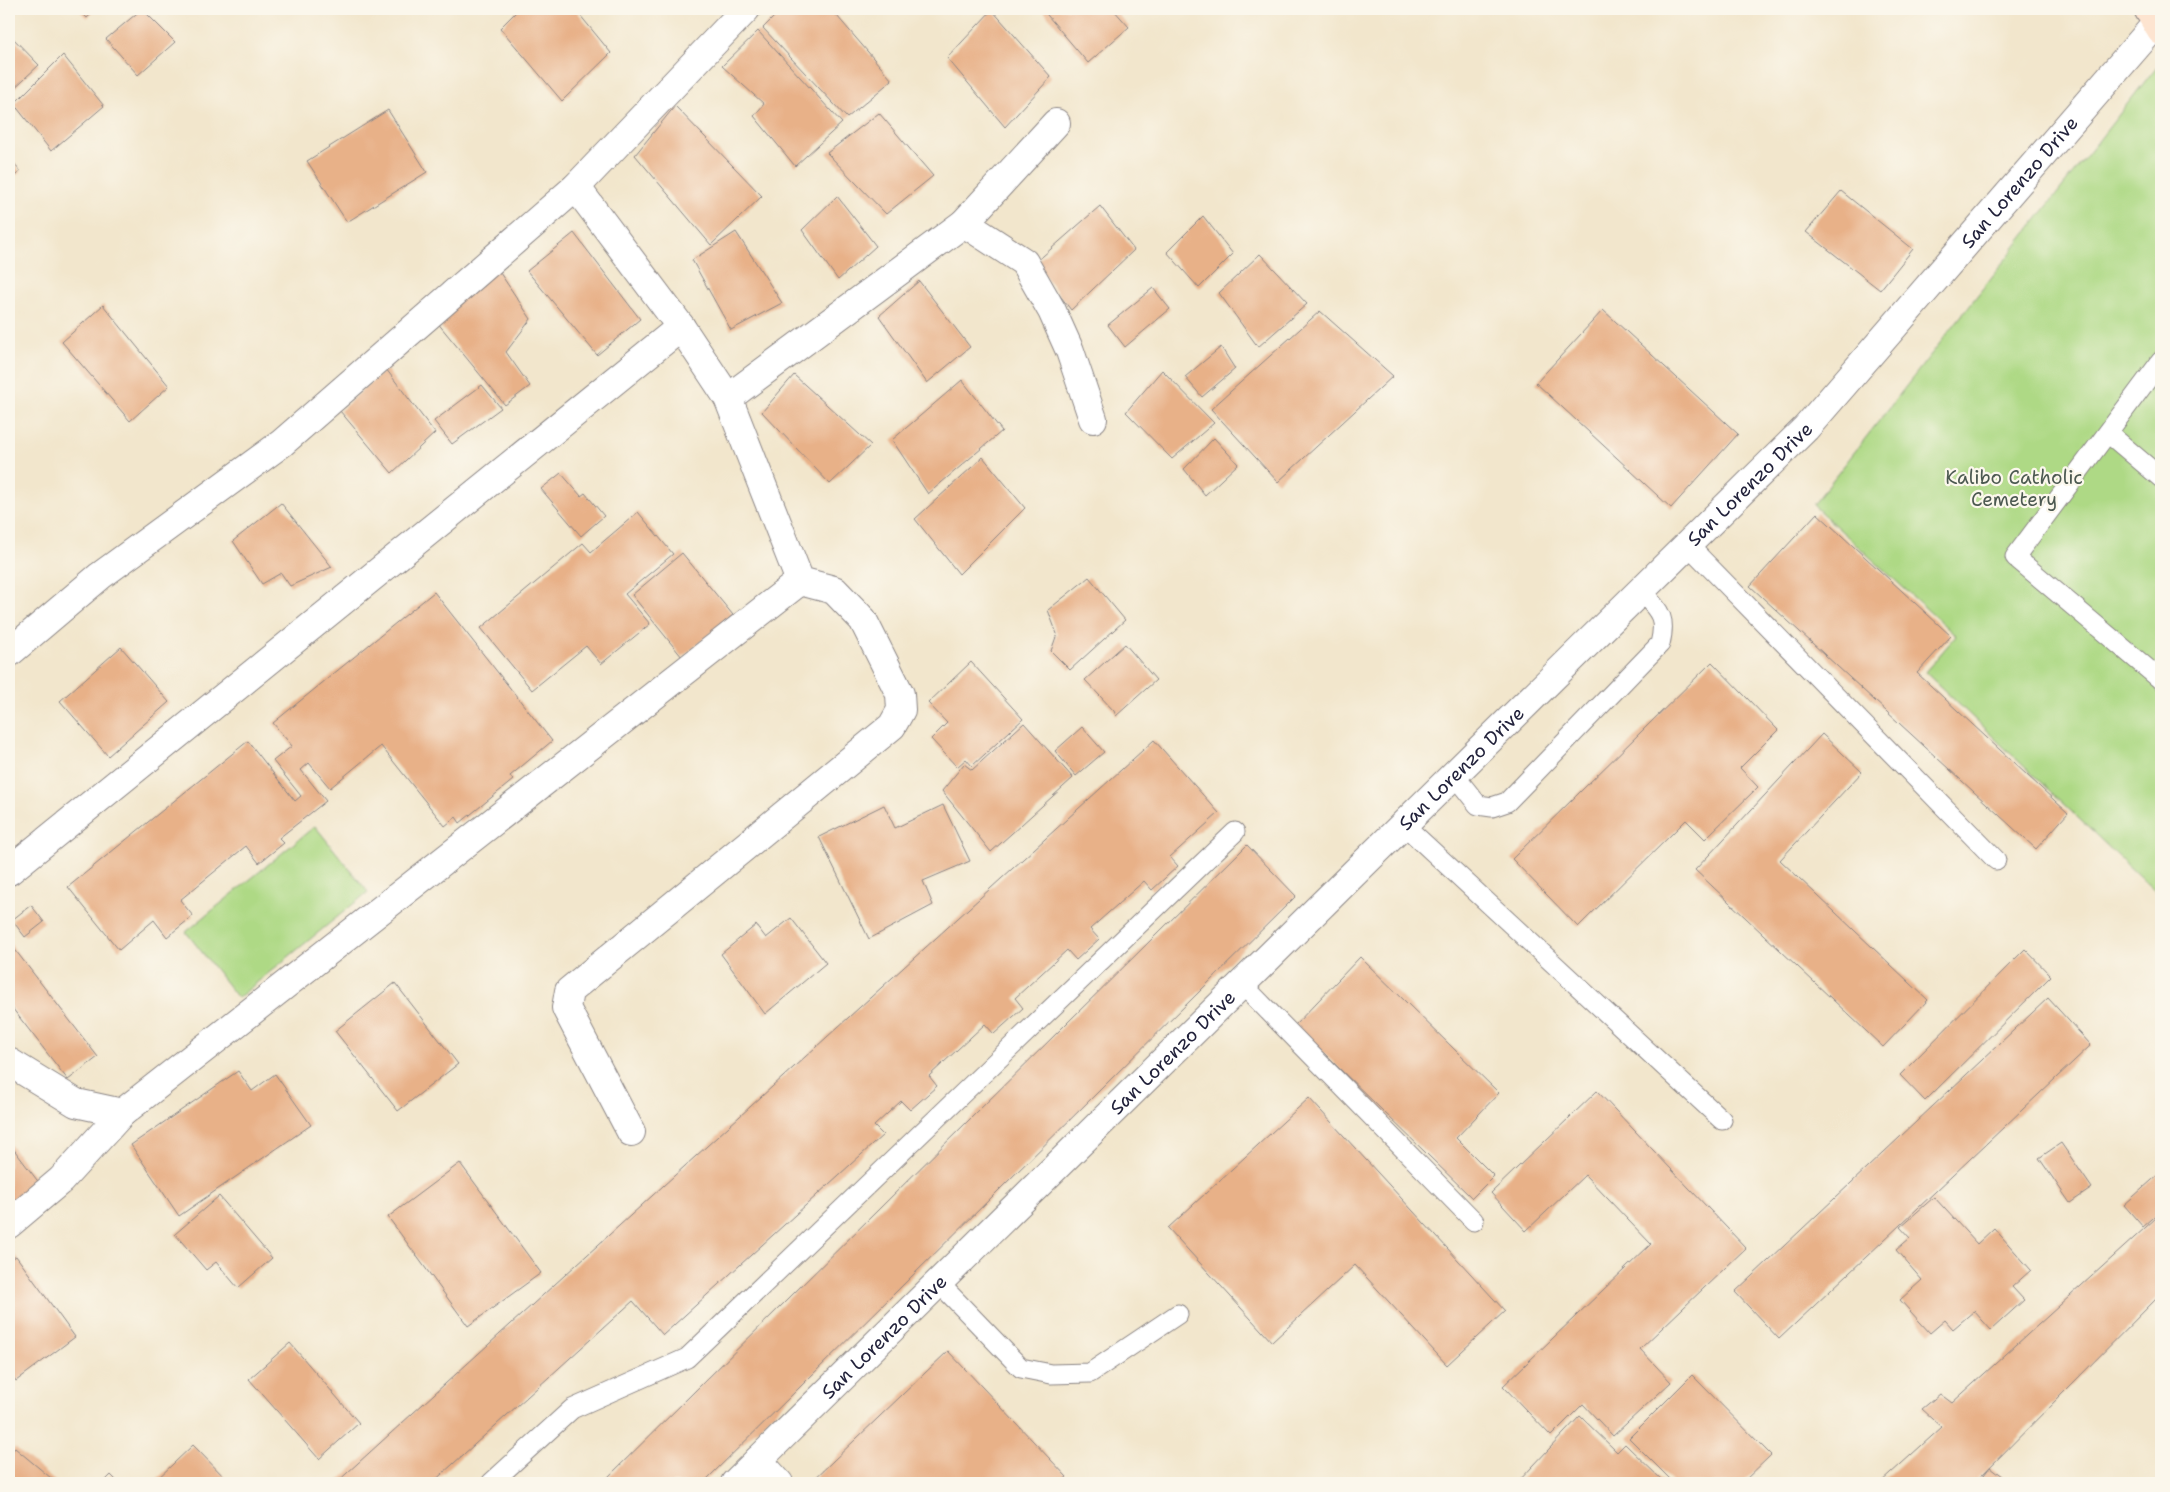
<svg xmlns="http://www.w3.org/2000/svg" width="2170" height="1492" viewBox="0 0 2170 1492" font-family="'Shantell Sans',sans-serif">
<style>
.green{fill:#aed985;stroke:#687e60}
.building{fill:#e8b188}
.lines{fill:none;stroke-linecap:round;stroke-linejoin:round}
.lane-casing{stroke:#8a8484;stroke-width:21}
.street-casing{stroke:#8a8484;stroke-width:30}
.secondary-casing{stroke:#8a8484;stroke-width:30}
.lane{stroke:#fff;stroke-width:19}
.street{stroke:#fff;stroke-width:28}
.secondary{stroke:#fde4d0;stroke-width:28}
.labels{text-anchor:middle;stroke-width:4.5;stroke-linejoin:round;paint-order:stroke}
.street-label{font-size:19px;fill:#22223b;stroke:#fbf7ec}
.park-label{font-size:19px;fill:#4c5951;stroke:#fbf7ec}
</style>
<rect width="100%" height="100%" fill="#fbf7ec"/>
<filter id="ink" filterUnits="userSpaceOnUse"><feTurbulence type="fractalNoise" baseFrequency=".02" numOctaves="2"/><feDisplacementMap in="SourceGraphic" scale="10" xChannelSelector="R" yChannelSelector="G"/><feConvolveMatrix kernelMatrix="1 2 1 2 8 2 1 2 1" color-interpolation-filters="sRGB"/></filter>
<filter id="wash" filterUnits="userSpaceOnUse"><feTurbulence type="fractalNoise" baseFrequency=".0096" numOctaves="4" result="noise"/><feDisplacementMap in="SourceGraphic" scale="20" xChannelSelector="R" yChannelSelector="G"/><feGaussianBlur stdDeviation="1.12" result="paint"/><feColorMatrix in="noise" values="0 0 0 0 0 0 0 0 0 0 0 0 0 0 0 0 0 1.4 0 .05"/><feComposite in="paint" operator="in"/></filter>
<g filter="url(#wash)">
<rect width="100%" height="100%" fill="#f2e6cc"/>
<g class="green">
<path d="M2161 61V897L1925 672 1956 636 1813 505Z"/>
<path d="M315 826 368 892 238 998 186 932Z"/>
</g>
<g id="blocks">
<g class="building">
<path d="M78 9H97L87 18Z"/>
<path d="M142 9 175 42 138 75 106 39Z"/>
<path d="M519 9H575L611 53 562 101 500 28Z"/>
<path d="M782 9H831L892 80 847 118 763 28Z"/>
<path d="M1042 9H1113L1129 27 1088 63Z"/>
<path d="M992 10 1051 77 1005 127 947 58Z"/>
<path d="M758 31 842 123 795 166 754 116 764 104 722 66Z"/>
<path d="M9 34 39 65 9 93Z"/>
<path d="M63 55 104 106 51 151 14 104Z"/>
<path d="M675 106 762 196 711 245 635 155Z"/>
<path d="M388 110 427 172 347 222 307 161Z"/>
<path d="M879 113 933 176 886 214 827 153Z"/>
<path d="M9 155 20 172 9 180Z"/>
<path d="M1841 191 1913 249 1880 290 1806 232Z"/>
<path d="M837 196 876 246 838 280 802 230Z"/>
<path d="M1100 206 1134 250 1071 310 1035 263Z"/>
<path d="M1203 216 1233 254 1199 288 1167 252Z"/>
<path d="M736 232 782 303 731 330 692 260Z"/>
<path d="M574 233 640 319 597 355 527 271Z"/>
<path d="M1260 254 1307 304 1258 347 1219 293Z"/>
<path d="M496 267 531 319 506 352 530 386 505 405 432 316Z"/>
<path d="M919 281 970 347 927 383 879 316Z"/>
<path d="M1153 288 1170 309 1125 347 1108 325Z"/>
<path d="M103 305 169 386 130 421 62 342Z"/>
<path d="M1603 310 1738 434 1671 508 1536 383Z"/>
<path d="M1320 311 1393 376 1278 482 1211 409Z"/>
<path d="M1221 347 1235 369 1202 397 1185 377Z"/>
<path d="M386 369 435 433 392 473 340 411Z"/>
<path d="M1162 370 1214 423 1172 459 1126 412Z"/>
<path d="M794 375 871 445 830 484 762 412Z"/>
<path d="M962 380 1002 431 928 494 892 440Z"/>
<path d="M482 385 501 408 452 444 434 421Z"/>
<path d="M1214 438 1238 464 1205 495 1184 469Z"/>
<path d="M983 457 1025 508 959 574 915 519Z"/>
<path d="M561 473 581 496 585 493 604 516 581 536 541 489Z"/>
<path d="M281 503 332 567 290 586 281 573 262 584 233 541Z"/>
<path d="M638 512 673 554 625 594 650 624 601 664 586 646 532 690 481 628 583 543 591 552Z"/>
<path d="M1817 513 1951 636 1917 673 2068 813 2036 849 1750 586Z"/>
<path d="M682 553 733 615 682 657 632 595Z"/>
<path d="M1089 577 1125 620 1070 670 1051 651 1057 634 1048 610Z"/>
<path d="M434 592 552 741 510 776 513 780 460 823 456 817 445 826 381 746 330 788 309 763 301 770 326 801 279 838 284 843 259 863 246 846 180 900 193 916 167 937 154 920 119 950 68 887 248 741 295 801 301 796 273 761 292 746 273 723Z"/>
<path d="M1125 644 1156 680 1116 716 1114 711 1085 680Z"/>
<path d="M121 647 169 702 108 756 60 701Z"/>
<path d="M971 662 1023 719 972 766 966 759 957 767 931 739 947 723 928 703Z"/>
<path d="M1712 662 1778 730 1740 768 1758 787 1705 839 1686 820 1578 927 1512 859Z"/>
<path d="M1024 723 1073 778 991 852 942 791 964 764 972 770Z"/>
<path d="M1082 727 1104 752 1076 776 1055 751Z"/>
<path d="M1822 734 1862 772 1780 860 1928 1000 1883 1047 1695 870Z"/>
<path d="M1154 740 1219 813 1170 857 1178 866 1152 890 1144 881 1090 929 1099 939 1076 960 1067 950 1015 998 1023 1008 994 1034 985 1024 929 1076 937 1086 910 1110 901 1101 874 1126 883 1135 663 1335 633 1301 432 1483H336Z"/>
<path d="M884 805 895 828 943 805 970 861 923 881 933 905 869 939 819 837Z"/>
<path d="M1247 845 1296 896 703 1483H602Z"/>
<path d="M31 905 44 922 25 937 12 920Z"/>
<path d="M791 918 826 963 765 1014 721 954 756 925 766 938Z"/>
<path d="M9 942 98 1057 68 1080 9 1004Z"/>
<path d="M2025 949 2051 976 1925 1101 1900 1075Z"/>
<path d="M1360 957 1499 1093 1456 1138 1494 1176 1472 1198 1295 1025Z"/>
<path d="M395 983 458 1064 398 1111 335 1031Z"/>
<path d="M2048 998 2091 1045 1779 1339 1735 1292Z"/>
<path d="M238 1071 252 1091 275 1074 311 1125 179 1216 131 1145Z"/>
<path d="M1597 1091 1746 1248 1640 1349 1671 1382 1613 1436 1583 1404 1551 1436 1503 1386 1651 1244 1585 1175 1526 1231 1491 1193Z"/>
<path d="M1309 1098 1505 1311 1447 1365 1355 1265 1272 1342 1168 1228Z"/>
<path d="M9 1143 40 1184 9 1208Z"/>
<path d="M2061 1143 2092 1188 2070 1203 2039 1158Z"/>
<path d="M460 1163 541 1273 468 1326 388 1217Z"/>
<path d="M2161 1172V1211L2143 1227 2124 1205Z"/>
<path d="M219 1196 272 1258 238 1288 216 1262 206 1270 175 1234Z"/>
<path d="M1934 1197 1977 1244 1994 1228 2031 1270 2012 1287 2024 1300 1991 1330 1974 1311 1953 1329 1945 1320 1930 1333 1900 1300 1922 1280 1896 1250 1910 1238 1900 1227Z"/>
<path d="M2156 1218 2161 1224V1294L1974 1483H1880L1942 1427 1922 1409 1940 1394 1952 1403Z"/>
<path d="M16 1256 75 1337 16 1381 9 1371V1261Z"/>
<path d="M290 1343 359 1423 319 1459 249 1379Z"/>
<path d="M948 1351 1067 1477 1060 1483H810Z"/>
<path d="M1692 1375 1771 1455 1742 1483H1674L1629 1438Z"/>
<path d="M1580 1416 1617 1452 1625 1444 1665 1483H1517Z"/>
<path d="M193 1445 230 1483H153Z"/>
<path d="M15 1448 57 1483H9V1455Z"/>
<path d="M1990 1467 2011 1483H1978Z"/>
<path d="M111 1475 119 1483H103Z"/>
</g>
</g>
</g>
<g filter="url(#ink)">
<use href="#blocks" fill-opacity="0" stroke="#8a8484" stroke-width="1"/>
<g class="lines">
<defs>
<g id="lane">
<path d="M2161 361 2015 557 2161 680"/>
<path d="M2108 433 2161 478"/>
<path d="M1688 545 1996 860"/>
<path d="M1454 775 1478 805 1492 807 1507 802 1660 644C1667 616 1659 611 1641 591"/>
<path d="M1404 825 1722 1120"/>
<path d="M1242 984 1474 1221"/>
<path d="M939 1283 1021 1368 1051 1374 1090 1373 1178 1314"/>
<path d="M491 1483 572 1409 687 1358 1235 832"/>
</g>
<g id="street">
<path d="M576 187 681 327 728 398 800 581 834 590 863 620 900 694 901 710 892 726 569 991 566 1008 631 1132"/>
<path d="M964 223 1056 123"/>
<path d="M728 398 964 223 1024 262 1052 311 1070 351 1093 419"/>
<path d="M9 653 100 576 282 443 576 187 746 9"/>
<path d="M9 871 681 327"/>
<path d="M9 1062 76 1103 122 1113"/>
<path d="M9 1224 61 1180 122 1113 800 581"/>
<path d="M758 1460 779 1483"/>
<path id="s1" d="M735 1483 1806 428 2156 24"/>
</g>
<path id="secondary" d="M2148 9 2161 31"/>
</defs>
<use href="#lane" class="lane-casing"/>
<use href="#street" class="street-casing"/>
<use href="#secondary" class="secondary-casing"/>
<use href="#lane" class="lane"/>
<use href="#street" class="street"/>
<use href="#secondary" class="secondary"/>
</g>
</g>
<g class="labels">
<g class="street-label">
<text dy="7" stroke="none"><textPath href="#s1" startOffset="1829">San Lorenzo Drive</textPath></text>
<text dy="7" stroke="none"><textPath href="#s1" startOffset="1424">San Lorenzo Drive</textPath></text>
<text dy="7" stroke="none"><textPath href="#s1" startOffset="1019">San Lorenzo Drive</textPath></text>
<text dy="7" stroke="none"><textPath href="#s1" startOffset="614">San Lorenzo Drive</textPath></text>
<text dy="7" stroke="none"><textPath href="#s1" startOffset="209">San Lorenzo Drive</textPath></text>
</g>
<g class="park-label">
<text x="2014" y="484">Kalibo Catholic<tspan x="2014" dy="22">Cemetery</tspan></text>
</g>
</g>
<rect width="2170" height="1492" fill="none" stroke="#fbf7ec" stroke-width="30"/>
</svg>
